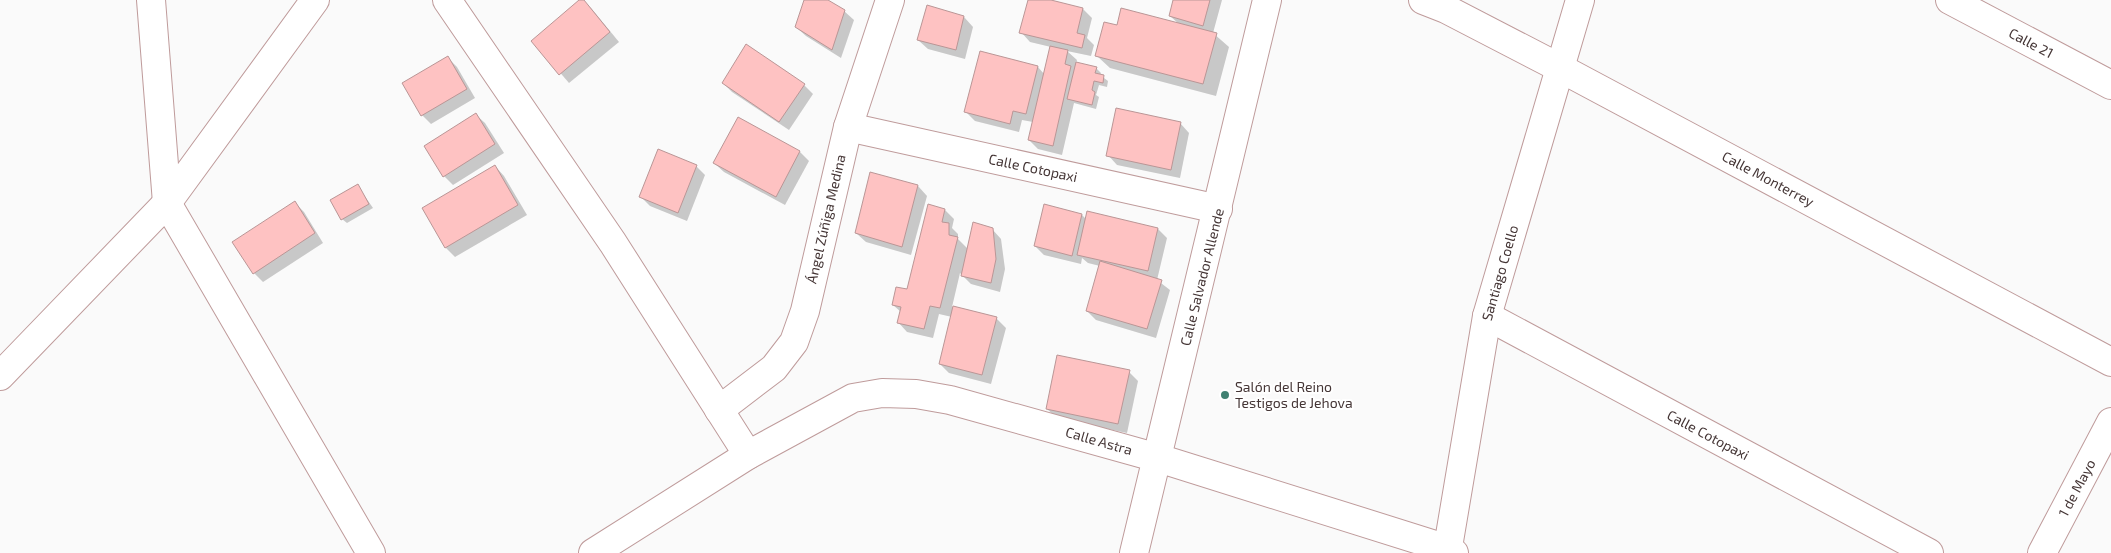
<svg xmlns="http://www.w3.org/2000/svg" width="2111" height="553" viewBox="0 0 2111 553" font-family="'Exo 2',sans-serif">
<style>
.shadow{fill:#0003}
.building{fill:#fec2c2;stroke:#ba9696}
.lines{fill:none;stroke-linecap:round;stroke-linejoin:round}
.minor-casing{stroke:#bf9b9b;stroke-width:30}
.minor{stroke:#fff;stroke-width:28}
.poi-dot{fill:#408172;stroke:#fff;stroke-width:2}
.labels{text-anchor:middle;stroke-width:4;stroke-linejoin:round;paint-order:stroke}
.street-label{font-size:14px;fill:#453636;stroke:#fff}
.poi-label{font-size:14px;fill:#453636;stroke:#fff;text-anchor:start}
</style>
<rect width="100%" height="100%" fill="#fafafa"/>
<g class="shadow">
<path d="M581 0 591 8 619 42 569 83 533 41Z"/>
<path d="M805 0H826L844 11 854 20 841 58 806 36 796 27Z"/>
<path d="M1029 0H1046L1083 9 1092 18 1087 38 1094 45 1091 56 1067 51 1077 60 1076 63 1096 68 1101 73 1100 75 1108 81 1107 87 1099 85 1096 95 1099 97 1096 109 1074 103 1062 155 1038 149 1029 140 1033 122 1022 120 1019 132 975 121 966 112 1038 67 1044 74 1051 47 1030 42 1021 32Z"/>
<path d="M1174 0H1222L1213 33 1229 47 1216 96 1110 68 1097 56 1118 27 1179 24 1170 16Z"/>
<path d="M928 7 964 17 973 27 965 59 928 49 918 40Z"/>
<path d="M448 58 457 67 475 98 431 124 422 115Z"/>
<path d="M723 83 804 85 813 94 789 130 732 92Z"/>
<path d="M475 114 485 123 504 153 453 185 444 176Z"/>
<path d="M738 119 800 152 809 161 785 205 724 172 714 163Z"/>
<path d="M1180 123 1189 133 1180 178 1117 165 1108 155Z"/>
<path d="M495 166 504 176 527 215 455 257 446 248 423 208Z"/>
<path d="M696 166 705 175 687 221 650 206 641 197Z"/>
<path d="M357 185 373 208 347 223 342 219Z"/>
<path d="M918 186 927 196 911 255 866 242 856 233Z"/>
<path d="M295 203 304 212 323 243 263 282 254 273Z"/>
<path d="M945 210 954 219 952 228 958 234V239L968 249 992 229 1001 239 1005 269 1000 292 971 284 960 273 952 307 996 318 1006 328 991 384 949 373 940 364 952 317 939 314 933 338 907 332 898 322 901 312 893 305 908 291Z"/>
<path d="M1082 215 1087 220 1158 229 1167 238 1157 280 1170 290 1156 338 1096 320 1087 311 1100 266 1088 263 1082 258 1081 264 1044 255 1035 246Z"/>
<path d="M1129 372 1138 381 1127 433 1057 418 1047 409Z"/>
</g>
<g class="building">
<path d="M579 0H584L610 32 559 75 531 41Z"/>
<path d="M804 0H828L845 10 832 50 795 27Z"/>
<path d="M1028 0H1051L1083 8 1077 33 1085 35 1082 48 1019 33Z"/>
<path d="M1173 0H1210L1203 26 1169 16Z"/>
<path d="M927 5 964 16 956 50 917 40Z"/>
<path d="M1121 8 1217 33 1203 84 1095 56 1104 22 1117 25Z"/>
<path d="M746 44 805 84 779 122 722 83Z"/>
<path d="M1050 46 1068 50 1065 64 1071 66 1053 146 1028 140Z"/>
<path d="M980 51 1038 66 1026 114 1013 111 1010 124 964 112Z"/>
<path d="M448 56 467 89 421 116 402 83Z"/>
<path d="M1076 62 1097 67 1095 73 1104 75 1103 83 1094 81 1092 90 1095 92 1092 105 1067 99Z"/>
<path d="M1116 108 1181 122 1171 170 1106 156Z"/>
<path d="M476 113 495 144 443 177 424 146Z"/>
<path d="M738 117 800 151 776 197 713 163Z"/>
<path d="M658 149 697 165 678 213 639 197Z"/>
<path d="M495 165 518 205 445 248 422 208Z"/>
<path d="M870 172 918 185 902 247 855 233Z"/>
<path d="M358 184 369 204 341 220 330 200Z"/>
<path d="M295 201 315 233 253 274 232 242Z"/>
<path d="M928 204 945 209 942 222 949 223V235L958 237 940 308 930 306 924 329 897 323 901 307 892 305 896 287 907 289Z"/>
<path d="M1044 204 1082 214 1072 256 1034 246Z"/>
<path d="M1087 211 1158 228 1148 271 1077 255Z"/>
<path d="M973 222 993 228 996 259 991 283 961 276Z"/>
<path d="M1100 261 1162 280 1147 329 1086 311Z"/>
<path d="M953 306 997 317 982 375 939 364Z"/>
<path d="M1057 355 1130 370 1118 424 1046 409Z"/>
</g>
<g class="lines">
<defs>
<g id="minor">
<path d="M151 0 167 203"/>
<path d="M447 0 613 243 748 455"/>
<path d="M1423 0 1446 9 1560 68 2111 362"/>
<path d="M1950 0 2111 85"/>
<path d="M848 127 1218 209"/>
<path d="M167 203 315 0"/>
<path d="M1487 316 1929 553"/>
<path d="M0 376 167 203 371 553"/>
<path d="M719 410 774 368 794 342 805 311 848 127 890 0"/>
<path d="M593 553 748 455 853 398 882 393 916 394 950 400 1158 458 1448 549 1454 553"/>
<path d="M1134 553 1267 0"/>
<path d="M1447 553 1487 316 1580 0"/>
<path d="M2042 553 2111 422"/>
</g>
</defs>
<use href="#minor" class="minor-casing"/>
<use href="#minor" class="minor"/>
</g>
<circle class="poi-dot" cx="1225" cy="395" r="5"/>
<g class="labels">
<g class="street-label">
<text transform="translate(2031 43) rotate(28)" y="5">Calle 21</text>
<text transform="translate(1033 168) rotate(12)" y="5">Calle Cotopaxi</text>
<text transform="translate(1768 179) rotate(28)" y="5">Calle Monterrey</text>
<text transform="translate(826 219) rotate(-77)" y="5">Ángel Zúñiga Medina</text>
<text transform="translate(1500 273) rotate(-74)" y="5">Santiago Coello</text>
<text transform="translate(1202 277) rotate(-76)" y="5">Calle Salvador Allende</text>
<text transform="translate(1708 435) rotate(28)" y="5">Calle Cotopaxi</text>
<text transform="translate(1099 441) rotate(16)" y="5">Calle Astra</text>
<text transform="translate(2077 488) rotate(-62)" y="5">1 de Mayo</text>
</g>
<g class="poi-label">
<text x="1235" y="392">Salón del Reino<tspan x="1235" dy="16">Testigos de Jehova</tspan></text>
</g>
</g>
</svg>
